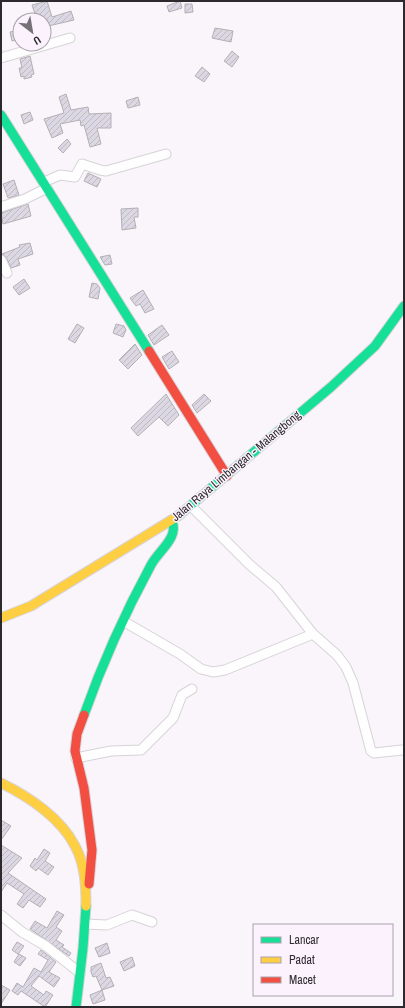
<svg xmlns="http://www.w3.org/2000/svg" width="405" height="1008" viewBox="0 0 405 1008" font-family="'Archivo Narrow',sans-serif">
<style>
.building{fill:url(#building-hatch);stroke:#b2b0b5}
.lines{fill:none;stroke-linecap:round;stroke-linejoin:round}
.street-casing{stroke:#d7d3d7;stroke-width:11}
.fast-casing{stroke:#d7d3d7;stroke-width:11}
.slow-casing{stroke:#d7d3d7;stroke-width:11}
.jam-casing{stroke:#d7d3d7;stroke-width:11}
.street{stroke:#fefefe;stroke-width:9}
.fast{stroke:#16e098;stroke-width:9}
.slow{stroke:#ffcf43;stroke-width:9}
.jam{stroke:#f24e42;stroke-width:9}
.labels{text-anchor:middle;stroke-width:3;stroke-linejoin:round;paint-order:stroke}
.street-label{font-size:12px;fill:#2d2a2e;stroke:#fcf2fe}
</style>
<defs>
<pattern id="building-hatch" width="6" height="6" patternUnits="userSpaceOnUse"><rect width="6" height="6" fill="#dcd8e3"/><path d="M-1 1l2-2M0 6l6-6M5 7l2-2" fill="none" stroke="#bdbac3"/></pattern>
</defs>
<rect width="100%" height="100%" fill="#faf5fb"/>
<g class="building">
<path d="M47 1 52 17 71 11 74 20 44 27V20H37L32 5Z"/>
<path d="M180 1 182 8 169 12 167 6Z"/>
<path d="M185 4H192L193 12 185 13Z"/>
<path d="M215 28 233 31 231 42 212 38Z"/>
<path d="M20 30V39L12 41 10 32Z"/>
<path d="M232 51 239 57 232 67 224 61Z"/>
<path d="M30 56 34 74 31 75 32 77 24 79V76L21 77 19 68H22L20 59Z"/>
<path d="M202 67 210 74 204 82 195 76Z"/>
<path d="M66 94 71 110 88 107 89 114 111 113V128H97L101 144 90 147 84 125 81 126 80 120 60 124 63 133 52 138 44 119 64 113 59 97Z"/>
<path d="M138 97 140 105 128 108 126 101Z"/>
<path d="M30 112 33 120 24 124 21 115Z"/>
<path d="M67 139 71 144 63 153 58 148Z"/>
<path d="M88 173 101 179 97 187 84 181Z"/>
<path d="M14 180 19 195 8 198 3 184Z"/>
<path d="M28 204 31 216 3 224 1 213Z"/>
<path d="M138 208V217H134L136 228 122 230 121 209Z"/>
<path d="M30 243 33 254 18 259 20 265 11 268 6 257 2 254 20 247 19 245Z"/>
<path d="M110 255 112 264 105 265 100 257Z"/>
<path d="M24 279 30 288 19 295 13 287Z"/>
<path d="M92 283 97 284 100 288 98 299 89 297Z"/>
<path d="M143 290 154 309 145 313 140 304 136 306 130 298Z"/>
<path d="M77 324 84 328 75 343 68 339Z"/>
<path d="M116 324 124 326 126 330 123 337 113 333Z"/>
<path d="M162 325 169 335 154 345 148 335Z"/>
<path d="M135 344 142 355 128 369 119 360Z"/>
<path d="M172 351 179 362 169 369 162 357Z"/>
<path d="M166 394 179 415 168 426 159 417 138 436 131 428Z"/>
<path d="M204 394 211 401 197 413 192 405Z"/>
<path d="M1 820 11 826 1 840Z"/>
<path d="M1 845 22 858 8 873 46 899 40 907 29 900 23 908 17 904 24 894 7 883 1 892Z"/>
<path d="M44 849 50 853 45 861 54 867 48 875 38 868 36 871 30 866 35 858 37 860Z"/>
<path d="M57 911 64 915 56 927 62 931 56 940 64 945 62 947 71 953 69 956 30 929 35 921 47 928Z"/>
<path d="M17 942 24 946 18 954 12 950Z"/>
<path d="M107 943 110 953 99 957 95 948Z"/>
<path d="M41 950 56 962 49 972 60 978 54 987 39 976 31 986 44 995 46 991 53 995 45 1007 21 991 18 995 12 991 17 983 23 987 34 968 41 972 48 960 38 954Z"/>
<path d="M19 954 26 958 20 966 14 962Z"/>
<path d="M132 957 135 966 124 971 120 962Z"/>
<path d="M101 963 106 978 110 977 114 986 102 990 96 976 93 977 91 972V967Z"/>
<path d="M1 985 10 990 1 1004Z"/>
<path d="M102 990 105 1000 93 1004 90 995Z"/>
</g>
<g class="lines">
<defs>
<g id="street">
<path d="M1 58 70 38"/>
<path d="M44 182 60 175 75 177 82 164 100 170 106 171 166 154"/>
<path d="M1 207 25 199 47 188"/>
<path d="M1 260 7 273"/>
<path d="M191 506 250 565 276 587 313 634 337 655 346 667 353 683 371 751 374 753 402 750"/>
<path d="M123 621 180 654 201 669 213 672 225 670 313 634"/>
<path d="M76 758 111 751 141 750 173 718 182 695 192 689"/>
<path d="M1 915 22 932 46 946 80 973"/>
<path d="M85 924 107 925 132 915 152 922"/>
</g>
<g id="fast">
<path d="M1 115 149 351"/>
<path d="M178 516 331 387 375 346 404 306"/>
<path d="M84 715C102 664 125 613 151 565 159 550 179 538 172 521"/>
<path d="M76 1007 83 948 86 906"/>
</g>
<g id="slow">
<path d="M1 618 31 606 178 516"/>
<path d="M1 783C28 796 61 818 75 846 85 864 86 886 86 906"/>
</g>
<g id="jam">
<path d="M149 351 227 476"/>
<path d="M84 715 77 734 75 751 84 788 92 850 89 884"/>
</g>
</defs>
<use href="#street" class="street-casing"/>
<use href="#fast" class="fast-casing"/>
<use href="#slow" class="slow-casing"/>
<use href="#jam" class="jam-casing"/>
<use href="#street" class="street"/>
<use href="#fast" class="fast"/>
<use href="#slow" class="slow"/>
<use href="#jam" class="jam"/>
</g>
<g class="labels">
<g class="street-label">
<text transform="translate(236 466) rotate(-40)" y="4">Jalan Raya Limbangan - Malangbong</text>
</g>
</g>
<rect width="405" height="1008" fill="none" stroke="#2d2a2e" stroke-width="4"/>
<rect x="253" y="924" width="140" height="72" fill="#fcf2fe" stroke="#a9a2ab"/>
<rect x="261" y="937" width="20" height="6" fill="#16e098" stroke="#a9a2ab"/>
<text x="289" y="944" font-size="12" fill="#2d2a2e">Lancar</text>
<rect x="261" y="957" width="20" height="6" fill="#ffcf43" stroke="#a9a2ab"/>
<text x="289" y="964" font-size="12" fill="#2d2a2e">Padat</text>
<rect x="261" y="977" width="20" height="6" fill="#f24e42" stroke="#a9a2ab"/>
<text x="289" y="984" font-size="12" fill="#2d2a2e">Macet</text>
<g transform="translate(32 32) rotate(149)"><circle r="19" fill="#fcf2fe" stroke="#a9a2ab"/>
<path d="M0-3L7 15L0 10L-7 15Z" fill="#757176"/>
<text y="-6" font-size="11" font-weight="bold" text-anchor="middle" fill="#2d2a2e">U</text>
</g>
</svg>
